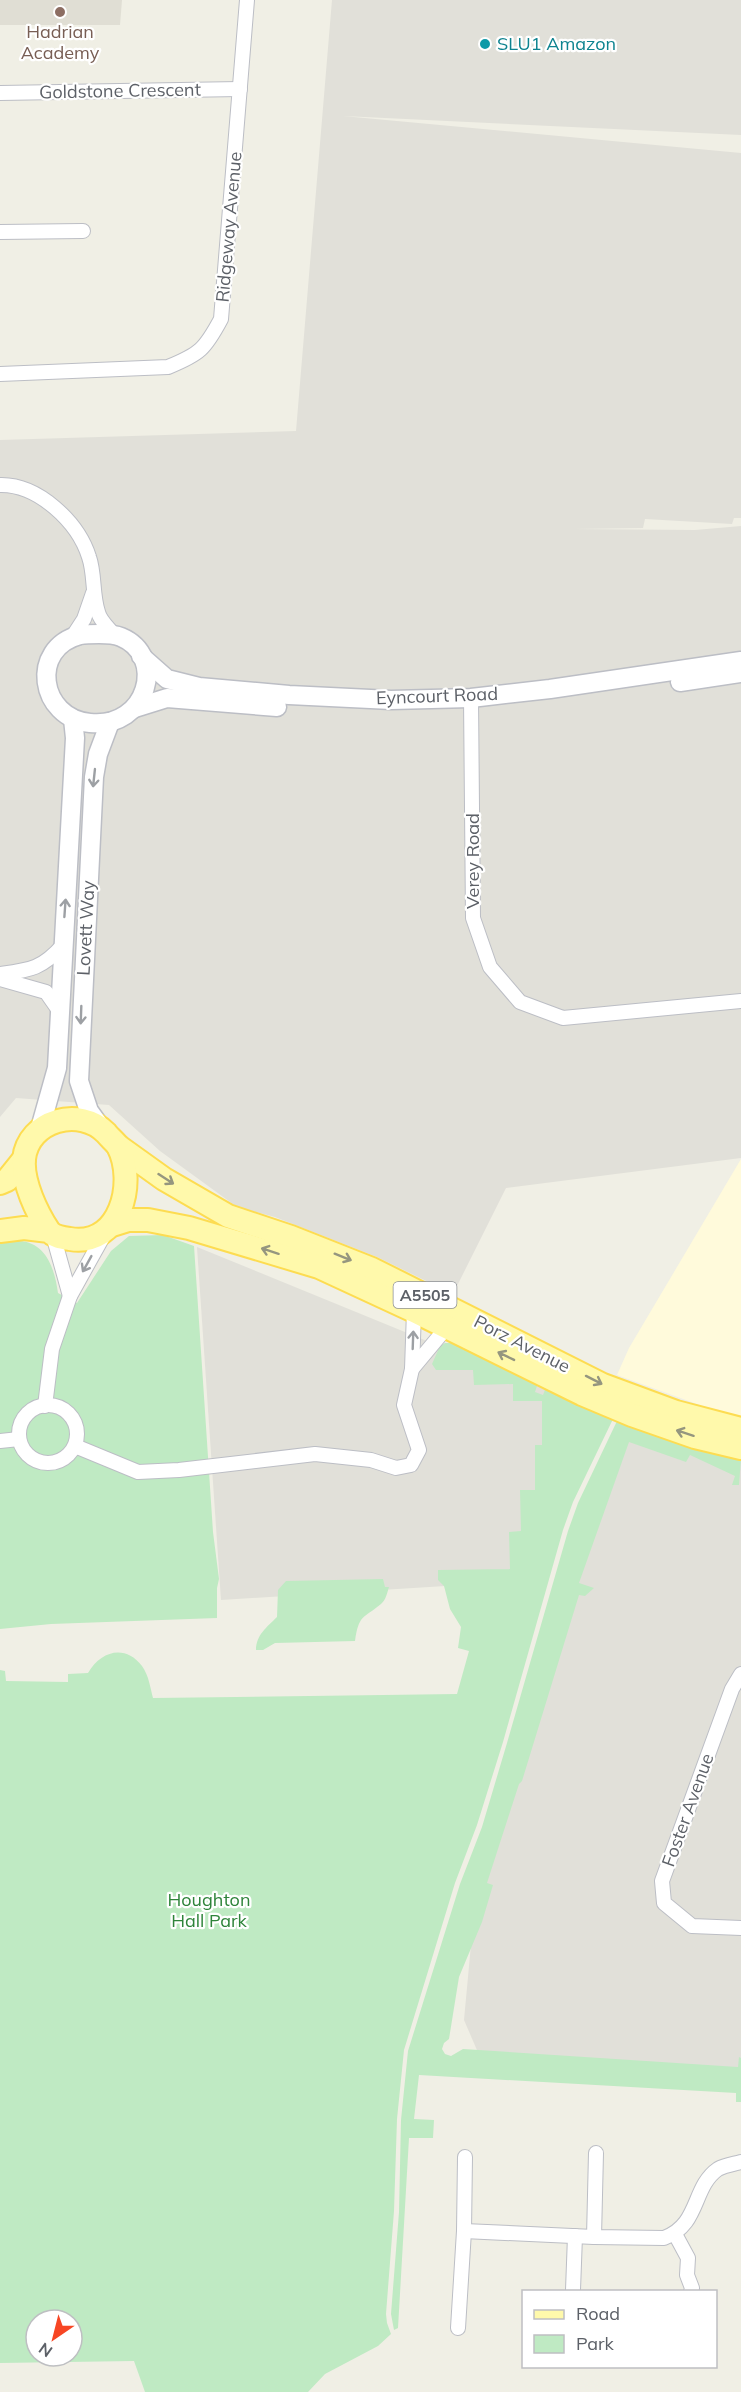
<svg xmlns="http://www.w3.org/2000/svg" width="741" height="2392" viewBox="0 0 741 2392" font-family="Mulish,sans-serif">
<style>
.commercial{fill:#fffadb}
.industrial{fill:#e1e0d9}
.education{fill:#e0ded4}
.green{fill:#bfeac3;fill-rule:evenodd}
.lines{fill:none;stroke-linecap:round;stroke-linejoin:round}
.minor-casing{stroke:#bcbec5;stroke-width:16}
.tertiary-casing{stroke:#bcbec5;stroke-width:21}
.primary-casing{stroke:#fddc51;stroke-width:26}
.minor{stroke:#fff;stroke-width:14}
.tertiary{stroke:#fff;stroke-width:18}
.primary{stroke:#fff9ab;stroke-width:22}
.oneway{stroke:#9da0a4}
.oneway2{stroke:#95967f}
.education-dot{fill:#8d6e63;stroke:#fff;stroke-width:2}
.culture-dot{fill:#0f9aa8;stroke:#fff;stroke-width:2}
.labels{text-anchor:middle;stroke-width:4.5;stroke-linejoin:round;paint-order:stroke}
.shield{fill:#fff;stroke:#8d9095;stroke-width:1.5}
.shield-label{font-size:16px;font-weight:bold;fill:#5c6067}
.education-label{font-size:18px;fill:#785e54;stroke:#fff}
.culture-label{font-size:18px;fill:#0d838f;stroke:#fff;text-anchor:start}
.street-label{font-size:18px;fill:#5c6067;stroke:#fff}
.park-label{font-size:18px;fill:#2e843a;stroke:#fff}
</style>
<rect width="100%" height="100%" fill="#f0efe5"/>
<path class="commercial" d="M741 1159V1420L617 1375 629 1348Z"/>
<g class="industrial">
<path d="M332 0H741V135L343 116 741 153V518H734L732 524 645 519 643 528 575 529 695 530 741 526V1158L506 1188 453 1294 377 1257 275 1217 237 1207 160 1151 109 1105 16 1098 0 1117V440L296 431Z"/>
<path d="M197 1247 581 1404 509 1582 221 1600Z"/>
<path d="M620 1434 741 1461V2078L483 2064 464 2020 480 1848Z"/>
</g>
<path class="education" d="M0 0H122L120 25H0Z"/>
<g class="green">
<path d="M163 1235 194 1246 213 1532 219 1579 217 1588V1618L51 1624 0 1629V1244C6 1243 13 1240 19 1241 47 1242 55 1271 58 1293L77 1303 111 1251 129 1236Z"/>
<path d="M445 1343H455L538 1383 535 1392 543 1395 546 1387 613 1419 573 1502 563 1530 503 1742 477 1825 455 1883 404 2050 397 2119 394 2211 386 2314 387 2323 391 2334 378 2346 325 2374 308 2392H145L134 2361 0 2363V1670L5 1671 6 1681 68 1682V1674L88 1673C101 1651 125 1644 142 1666 149 1676 150 1687 153 1698L457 1694 469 1651 458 1648 461 1627 450 1609 444 1586 438 1580V1570L510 1569 509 1532 521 1531 520 1490H535V1445H542V1401H513V1384L474 1385 473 1370H436L432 1364 440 1346ZM36 2320H72V2356H36Z"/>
<path d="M617 1421 688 1446 741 1459 739 1485H732L735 1476 690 1455 686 1462 629 1442 579 1583 594 1588 585 1596 579 1595 522 1781 519 1784 487 1883 493 1885 482 1922 459 1977 449 2039 444 2043 442 2049 445 2054 451 2056 463 2049 738 2067 739 2057 741 2058V2102H736V2093L419 2075 414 2119 434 2120 433 2138H409L398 2328 394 2330 391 2314 399 2212 401 2120 408 2051 460 1884 482 1827 507 1743 568 1531 578 1503Z"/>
<path d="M383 1579 385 1587H389C387 1593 386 1600 381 1604 363 1619 359 1614 355 1641L275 1643 263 1650H256C256 1635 267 1627 277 1617L278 1590 286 1581Z"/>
</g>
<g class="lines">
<defs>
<g id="minor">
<path d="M0 93 240 89"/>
<path d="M0 232 83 231"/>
<path d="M0 374 168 367C200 354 205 349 221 319L247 0"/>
<path d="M0 485C38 484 78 522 89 557 95 574 92 594 98 612 100 621 109 628 114 635"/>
<path d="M71 639 84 619 93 593"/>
<path d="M471 698 473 918 490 967 520 1002 563 1018 741 1001"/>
<path d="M0 974C30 970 42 969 63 945"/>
<path d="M0 979 46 992 60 1012"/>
<path d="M53 1235 70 1296"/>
<path d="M412 1369 447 1327"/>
<circle cx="48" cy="1434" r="29"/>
<path d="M45 1406 52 1349 70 1296 105 1233"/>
<path d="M0 1441 19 1439"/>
<path d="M75 1446 138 1472 179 1470 315 1454 371 1460 396 1468 411 1465 419 1450 404 1405 412 1369 414 1311"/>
<path d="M741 1674 732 1689 662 1881 664 1903 692 1926 741 1928"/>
<path d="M464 2231 594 2237 664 2238C700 2225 692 2187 718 2169 725 2165 734 2164 741 2162"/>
<path d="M675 2234 688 2258 687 2275 692 2288 691 2292"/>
<path d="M594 2237 596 2153"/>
<path d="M573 2290 575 2236"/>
<path d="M458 2328 464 2231 465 2157"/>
</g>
<g id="tertiary">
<path d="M99 634C106 634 114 634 121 637 167 656 148 729 90 723 39 718 29 648 80 635 86 634 93 634 99 634Z"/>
<path d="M141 656 167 679 199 687 289 695 391 700 471 698 550 689 741 661"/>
<path d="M680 682 741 673"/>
<path d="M135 708 167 698 277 707"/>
<path d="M102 1129 89 1111 79 1081 94 777 98 754 110 722"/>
<path d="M39 1132 57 1068 75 738 73 719"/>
</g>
<g id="primary">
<path d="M118 1146 164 1179 228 1216 291 1237 372 1269 603 1385 676 1412 741 1429"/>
<path d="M0 1183 7 1180 24 1159"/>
<path d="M112 1225 128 1220H148L189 1228 319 1267 414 1311 582 1394 632 1415 695 1437 741 1448"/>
<path d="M0 1231 24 1228 49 1231C54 1237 63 1238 70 1239 120 1247 137 1183 118 1146 115 1142 109 1137 106 1133 80 1106 28 1120 24 1159 22 1182 37 1213 49 1231"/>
</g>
</defs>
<use href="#minor" class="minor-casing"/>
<use href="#tertiary" class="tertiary-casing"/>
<use href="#primary" class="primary-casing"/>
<use href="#minor" class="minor"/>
<use href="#tertiary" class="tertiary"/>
<use href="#primary" class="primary"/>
</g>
<defs><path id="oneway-shaft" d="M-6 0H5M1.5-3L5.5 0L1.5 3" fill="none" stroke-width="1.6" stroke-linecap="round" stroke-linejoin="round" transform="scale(1.5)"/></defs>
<g class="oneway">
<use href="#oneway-shaft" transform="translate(94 778) rotate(96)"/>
<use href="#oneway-shaft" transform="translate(65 908) rotate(-86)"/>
<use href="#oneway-shaft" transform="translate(81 1015) rotate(92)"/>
<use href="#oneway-shaft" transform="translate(87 1264) rotate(119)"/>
<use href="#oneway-shaft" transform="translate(413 1340) rotate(-88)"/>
</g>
<g class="oneway2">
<use href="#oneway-shaft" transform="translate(166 1179) rotate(33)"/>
<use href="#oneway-shaft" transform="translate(270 1251) rotate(-162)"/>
<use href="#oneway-shaft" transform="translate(343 1257) rotate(22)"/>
<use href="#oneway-shaft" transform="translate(506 1356) rotate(-154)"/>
<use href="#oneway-shaft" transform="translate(594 1380) rotate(27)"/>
<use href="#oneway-shaft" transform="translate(685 1433) rotate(-162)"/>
</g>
<circle class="education-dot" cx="60" cy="12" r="6"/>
<circle class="culture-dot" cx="485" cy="44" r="6"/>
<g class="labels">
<rect class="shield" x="393.5" y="1282" width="63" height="26" rx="4.5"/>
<g class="shield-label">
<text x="425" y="1301">A5505</text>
</g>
<g class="education-label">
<text x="60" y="38">Hadrian<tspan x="60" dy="21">Academy</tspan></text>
</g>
<g class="culture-label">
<text x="497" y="50">SLU1 Amazon</text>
</g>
<g class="street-label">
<text transform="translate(120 91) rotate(-1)" y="6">Goldstone Crescent</text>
<text transform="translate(229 227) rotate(-85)" y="6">Ridgeway Avenue</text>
<text transform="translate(437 696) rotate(-2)" y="6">Eyncourt Road</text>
<text transform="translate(473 861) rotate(-90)" y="6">Verey Road</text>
<text transform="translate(86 928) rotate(-87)" y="6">Lovett Way</text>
<text transform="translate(522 1344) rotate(27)" y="6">Porz Avenue</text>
<text transform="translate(688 1810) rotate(-70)" y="6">Foster Avenue</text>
</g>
<g class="park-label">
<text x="209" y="1906">Houghton<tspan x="209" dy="21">Hall Park</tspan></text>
</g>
</g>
<rect x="522" y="2290" width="195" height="78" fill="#ffffff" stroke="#bebfc2" stroke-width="1.5"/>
<rect x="534" y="2310" width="30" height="9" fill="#fff9ab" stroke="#bebfc2" stroke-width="1.5"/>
<text x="576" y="2320" font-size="18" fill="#5c6067">Road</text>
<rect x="534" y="2335" width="30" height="18" fill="#bfeac3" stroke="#bebfc2" stroke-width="1.5"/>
<text x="576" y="2350" font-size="18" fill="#5c6067">Park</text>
<g transform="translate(54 2338) rotate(215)"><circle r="28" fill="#ffffff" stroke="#bebfc2" stroke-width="1.5"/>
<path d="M0-4.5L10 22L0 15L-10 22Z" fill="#f74624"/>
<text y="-9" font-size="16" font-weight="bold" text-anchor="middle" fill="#5c6067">N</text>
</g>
</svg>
